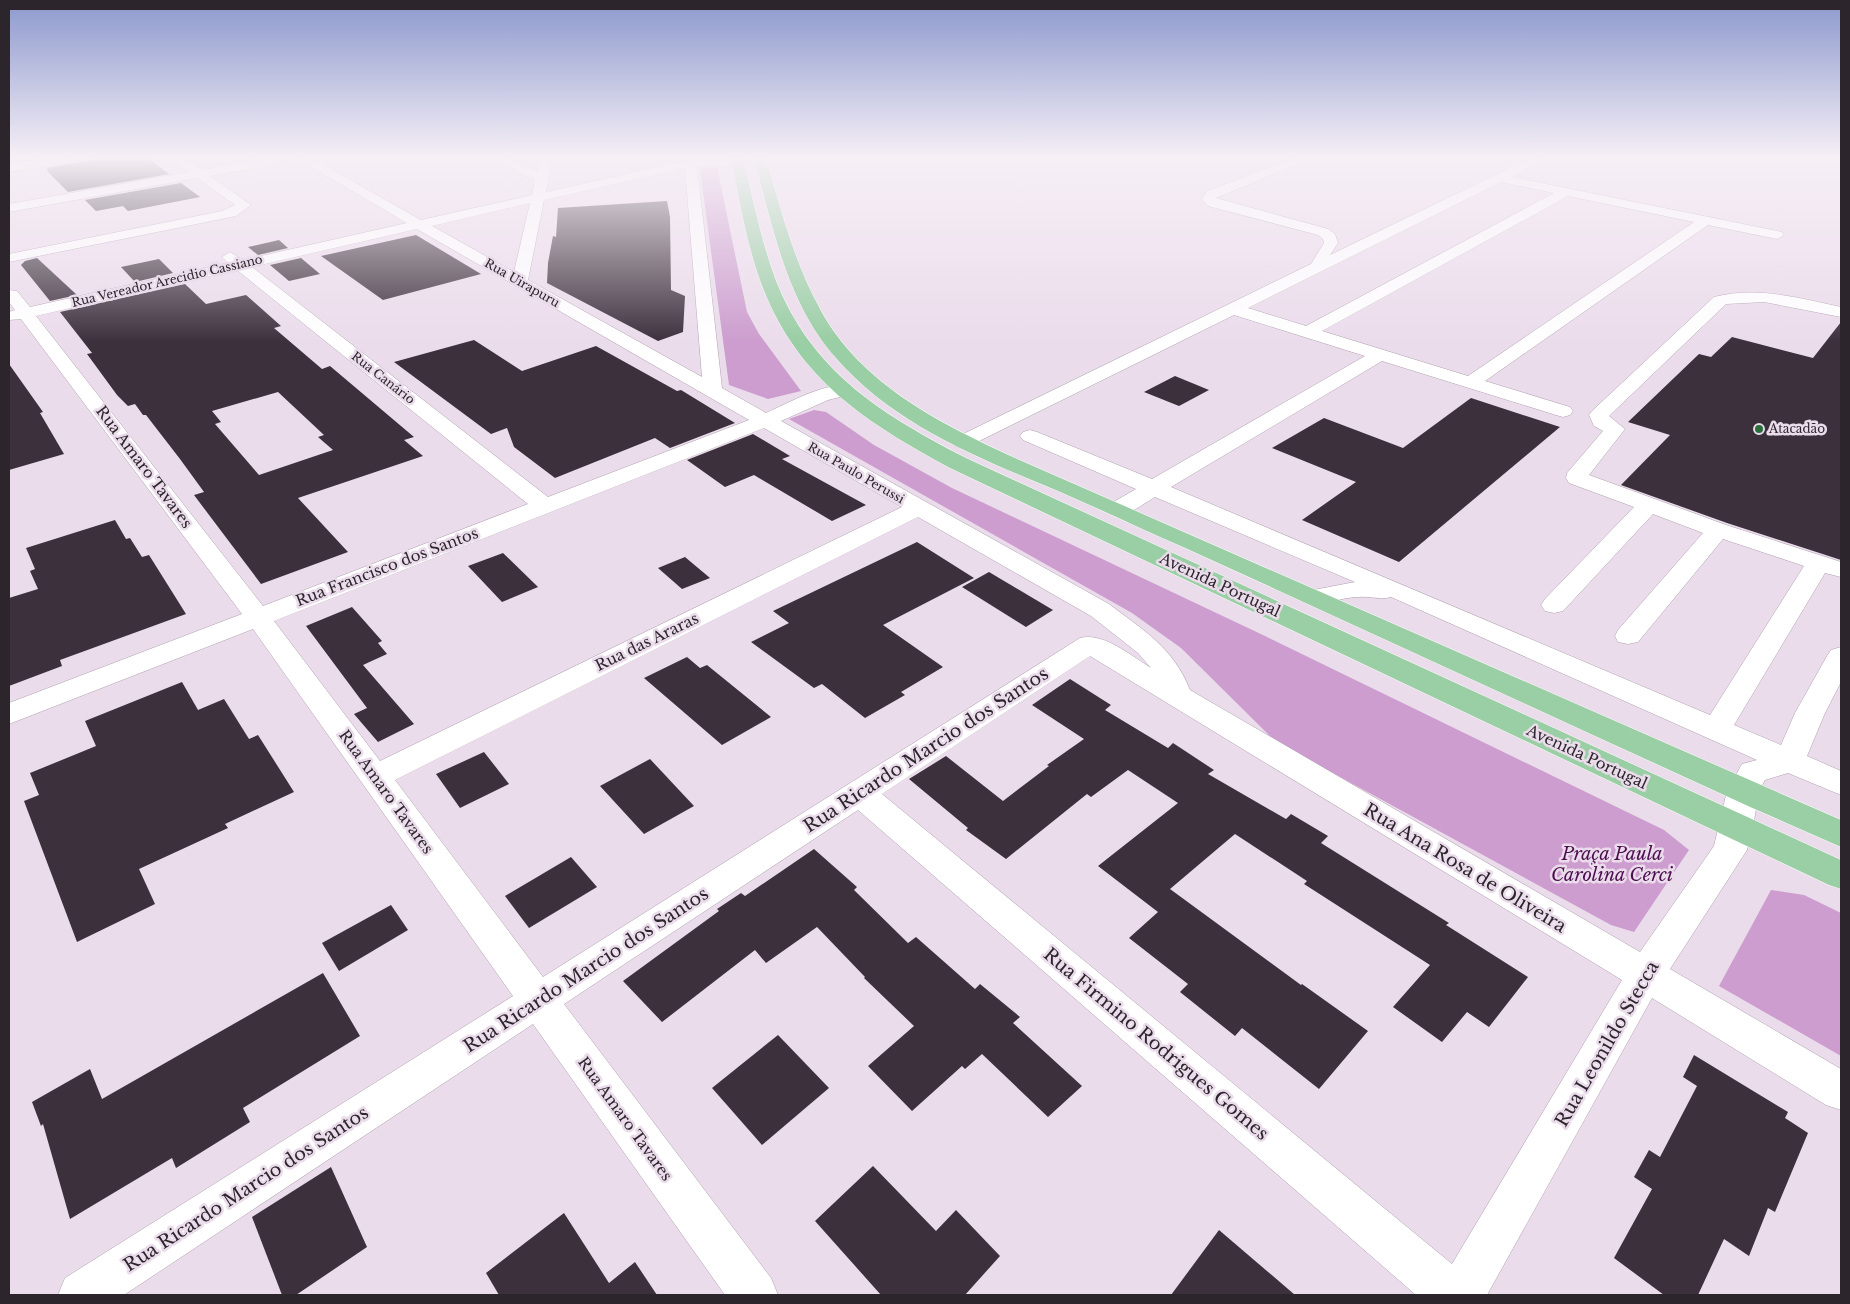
<svg xmlns="http://www.w3.org/2000/svg" width="1850" height="1304" viewBox="0 0 1850 1304" font-family="'Libre Baskerville',serif">
<style>
.green{fill:#cc9dce}
.building{fill:#3c303c;fill-rule:evenodd}
.lines{fill:none;stroke-linecap:round;stroke-linejoin:round}
.minor-casing{stroke:#afa1b0;stroke-width:1}
.major-casing{stroke:#fff;stroke-width:1}
.minor{fill:#fff;fill-rule:evenodd}
.major{fill:#9acea4;fill-rule:evenodd}
.poi-dot{fill:#296d38;stroke:#ebdceb;stroke-width:2}
.labels{text-anchor:middle;stroke-width:5;stroke-linejoin:round;paint-order:stroke}
.far-street-label{font-size:12px;fill:#2c262c;stroke:#ebdceb}
.far-poi-label{font-size:12px;fill:#2c262c;stroke:#ebdceb;text-anchor:start}
.street-label{font-size:15px;fill:#2c262c;stroke:#ebdceb}
.near-street-label{font-size:18px;fill:#2c262c;stroke:#ebdceb}
.near-park-label{font-size:18px;font-style:italic;fill:#4c0e51;stroke:#ebdceb}
</style>
<rect width="100%" height="100%" fill="#ebdceb"/>
<g class="green">
<path d="M708 167H717L747 312 759 334 801 391 768 399 729 385 700 169Z"/>
<path d="M814 410 826 412 874 445 952 488 1265 636 1664 830 1689 850 1634 932 1611 925 1276 742 1181 648 1132 613 789 419Z"/>
<path d="M1771 890 1804 895 1841 913V1056L1719 986Z"/>
</g>
<g class="building">
<path d="M101 159H149L169 174 68 192 47 171H49L46 168Z"/>
<path d="M181 183 200 197 128 211 123 206 96 211 85 200Z"/>
<path d="M667 201 670 217 671 290 685 296 683 332 658 341 547 283 548 263 553 236 556 237 558 208Z"/>
<path d="M416 235 481 274 383 300 321 256Z"/>
<path d="M279 240 288 248 258 255 248 247Z"/>
<path d="M37 258 77 295 50 301 21 265 25 261Z"/>
<path d="M301 258 320 274 289 281 270 265Z"/>
<path d="M159 259 173 273 135 282 121 267Z"/>
<path d="M185 284 206 304 246 295 281 326 274 328 322 369 330 366 414 437 404 440 423 456 298 498 348 552 261 584 194 495 204 492 180 459 146 415H143L135 404 128 406 117 395 87 354 92 353 60 312ZM278 392 324 435 318 437 333 450 259 475 215 424 221 422 212 411Z"/>
<path d="M1841 322V560L1727 523 1621 485 1670 435 1628 422 1699 354 1711 357 1732 337 1813 358Z"/>
<path d="M474 340 522 371 596 346 677 391 681 390 735 423 670 448 655 438 555 478 514 447 507 428 491 434 394 362Z"/>
<path d="M9 364 43 412 40 413 64 454 9 470Z"/>
<path d="M1175 376 1209 390 1179 406 1144 392Z"/>
<path d="M1471 398 1560 427 1399 562 1302 520 1356 482 1272 448 1324 418 1403 448Z"/>
<path d="M753 434 790 456 782 459 866 505 832 521 754 475 725 487 687 460Z"/>
<path d="M115 520 126 539 130 538 142 557 149 555 186 614 60 660 62 666 9 686V598L38 589 30 571 35 569 26 548Z"/>
<path d="M917 542 974 578 883 625 943 667 901 692 905 695 865 718 822 684 814 688 751 642 789 623 773 611Z"/>
<path d="M503 553 538 587 502 602 468 566Z"/>
<path d="M685 557 710 578 682 589 658 568Z"/>
<path d="M989 572 1053 610 1026 627 962 587Z"/>
<path d="M352 607 382 641 378 643 387 654 363 665 414 724 378 742 354 714 367 708 306 626Z"/>
<path d="M687 657 700 668 707 665 771 717 722 745 644 678Z"/>
<path d="M1070 679 1111 705 1105 710 1168 748 1173 743 1214 770 1208 774 1286 819 1291 814 1328 836 1321 843 1449 923 1446 925 1528 977 1489 1027 1467 1012 1442 1042 1393 1007 1430 965 1304 884 1307 881 1235 834 1170 889 1301 985 1302 984 1368 1031 1319 1089 1242 1028 1235 1036 1180 992 1188 984 1129 938 1158 912 1098 866 1178 803 1128 770 1091 797 1087 794 1006 859 966 830 968 828 909 779 946 756 1003 801 1049 766 1047 765 1084 739 1032 705Z"/>
<path d="M182 682 198 710 224 699 249 739 258 735 294 792 225 824 228 828 139 869 155 904 77 942 24 801 39 795 30 773 96 746 85 721Z"/>
<path d="M484 752 509 784 460 808 436 774Z"/>
<path d="M650 759 694 806 644 834 600 786Z"/>
<path d="M814 849 857 887 854 890 908 943 916 937 975 989 980 984 1020 1017 1013 1023 1082 1086 1048 1117 982 1054 965 1069 962 1066 912 1111 868 1066 914 1026 864 978 865 977 817 927 766 963 755 950 662 1022 623 981 719 911 717 909 741 893 745 896Z"/>
<path d="M571 857 597 887 529 928 505 896Z"/>
<path d="M391 905 408 930 339 971 322 943Z"/>
<path d="M323 973 360 1036 243 1108 250 1122 176 1168 172 1158 70 1219 43 1124 41 1126 32 1102 90 1069 102 1099Z"/>
<path d="M778 1035 829 1088 762 1145 712 1088Z"/>
<path d="M1694 1055 1788 1112 1785 1118 1808 1133 1775 1212 1768 1208 1749 1256 1724 1239 1698 1295H1664L1614 1258 1652 1189 1634 1177 1649 1150 1660 1157 1697 1086 1683 1077Z"/>
<path d="M873 1166 936 1231 956 1210 1000 1256 965 1295H881L815 1221Z"/>
<path d="M331 1167 367 1247 296 1295H282L252 1217Z"/>
<path d="M564 1213 609 1283 635 1262 657 1295H499L486 1273Z"/>
<path d="M1219 1230 1295 1295H1171Z"/>
</g>
<g class="lines">
<defs>
<g id="minor">
<path d="M42 159H72L66 163 9 172V164Z"/>
<path d="M172 159H186L202 170 262 159H289L283 163 210 176 251 205 236 216 9 262V254L222 211 235 205 197 178 9 212V204L189 172Z"/>
<path d="M298 159H313L421 220 532 195 535 180 493 159H509L537 171 540 159H552L546 192 684 161V159H742L741 164 737 165 697 166 722 388 766 413C787 404 826 381 848 387L851 391 848 395 828 400 781 421 1109 604C1144 631 1173 647 1190 690L1640 952 1714 846 1727 791 1742 764 1757 760 1391 597C1380 600 1370 596 1359 597 1340 597 1322 607 1303 602L1299 597 1303 592 1355 582 1155 497C1141 505 1127 518 1110 514L1106 509 1110 504 1136 489 1023 440 1020 436 1023 432 1030 430 1037 432 1152 479 1365 356 1234 315 969 446 962 448 955 446 952 442 955 438 1311 264 1324 243 1323 239 1318 235 1208 206 1202 199 1207 191 1293 159H1310L1216 198 1328 229 1335 234 1338 243 1330 255 1528 159H1544L1512 177 1782 232 1784 235 1777 239 1708 225 1485 381 1570 407 1573 411 1570 415 1563 417 1556 415 1382 361 1171 487 1710 715 1804 566 1723 539 1638 642 1628 644 1618 642 1615 636 1618 630 1703 533 1653 514 1563 611 1554 613 1545 611 1541 605 1545 599 1634 507 1569 483 1566 478 1567 473 1603 431 1594 426 1589 415 1592 411 1714 297C1758 286 1798 298 1841 307V317L1764 302 1726 304 1609 416 1625 429 1589 475 1726 525 1841 562V577L1825 573 1734 725 1781 745 1795 713 1827 656 1831 650 1841 647V682L1825 713 1807 756 1841 771V795L1788 773 1765 780 1759 791 1753 827 1747 850 1670 969 1841 1069V1110L1826 1105 1652 998 1487 1295H1416L858 810 564 1004 771 1278 778 1295H725L533 1024 124 1295H58L65 1278 513 996 253 629 9 724V703L242 614 21 319 9 320V312L15 310 9 302V290L17 291 30 307 228 263 222 257 230 252 243 260 407 223ZM685 168 702 377 528 280 544 200ZM1501 182 1554 193 1306 326 1248 308ZM1568 196 1694 222 1468 376 1322 331ZM530 203 514 272 432 226ZM417 229 749 420 548 497 252 267ZM237 270 528 504 263 606 36 316ZM764 428 902 507 380 761 274 621ZM918 517 1091 616 1138 653 1151 668C1131 656 1104 632 1080 638L543 977 395 780ZM1090 656 1622 980 1452 1264 882 794Z"/>
<path d="M755 159H817L811 163 760 164 756 163Z"/>
</g>
<g id="major">
<path d="M731 159H743C754 202 762 247 779 288 816 375 885 416 966 458L1841 860V889L1829 885 950 468C867 423 799 380 763 288 747 247 740 202 731 159Z"/>
<path d="M754 159H766C781 210 794 262 820 309 860 384 941 424 1015 458L1841 820V847L1748 806C1560 720 1372 633 1183 547 1141 529 1100 509 1058 491 979 458 894 425 836 358 787 303 773 228 754 159Z"/>
</g>
</defs>
<use href="#minor" class="minor-casing"/>
<use href="#major" class="major-casing"/>
<use href="#minor" class="minor"/>
<use href="#major" class="major"/>
</g>
<linearGradient id="sky" x2="0" y2="1"><stop stop-color="#8c99cd"/><stop offset="0.46" stop-color="#f6eff6"/><stop offset="1" stop-color="#f6eff6" stop-opacity="0"/></linearGradient>
<rect width="1850" height="342" fill="url(#sky)"/>
<circle class="poi-dot" cx="1759" cy="429" r="5"/>
<g class="labels">
<g class="far-street-label">
<text transform="translate(167 281) rotate(-13)" y="4">Rua Vereador Arecidio Cassiano</text>
<text transform="translate(522 283) rotate(30)" y="4">Rua Uirapuru</text>
<text transform="translate(383 378) rotate(38)" y="4">Rua Canário</text>
<text transform="translate(856 473) rotate(30)" y="4">Rua Paulo Perussi</text>
</g>
<g class="far-poi-label">
<text x="1769" y="433">Atacadão</text>
</g>
<g class="street-label">
<text transform="translate(144 467) rotate(53)" y="5">Rua Amaro Tavares</text>
<text transform="translate(387 567) rotate(-21)" y="5">Rua Francisco dos Santos</text>
<text transform="translate(1220 585) rotate(25)" y="5">Avenida Portugal</text>
<text transform="translate(647 642) rotate(-26)" y="5">Rua das Araras</text>
<text transform="translate(1587 757) rotate(25)" y="5">Avenida Portugal</text>
<text transform="translate(386 792) rotate(54)" y="5">Rua Amaro Tavares</text>
<text transform="translate(625 1119) rotate(54)" y="5">Rua Amaro Tavares</text>
</g>
<g class="near-street-label">
<text transform="translate(926 750) rotate(-33)" y="6">Rua Ricardo Marcio dos Santos</text>
<text transform="translate(1465 868) rotate(31)" y="6">Rua Ana Rosa de Oliveira</text>
<text transform="translate(586 970) rotate(-33)" y="6">Rua Ricardo Marcio dos Santos</text>
<text transform="translate(1156 1044) rotate(40)" y="6">Rua Firmino Rodrigues Gomes</text>
<text transform="translate(1607 1044) rotate(-60)" y="6">Rua Leonildo Stecca</text>
<text transform="translate(246 1189) rotate(-33)" y="6">Rua Ricardo Marcio dos Santos</text>
</g>
<g class="near-park-label">
<text x="1612" y="860">Praça Paula<tspan x="1612" dy="21">Carolina Cerci</tspan></text>
</g>
</g>
<rect width="1850" height="1304" fill="none" stroke="#2c262c" stroke-width="20"/>
</svg>
